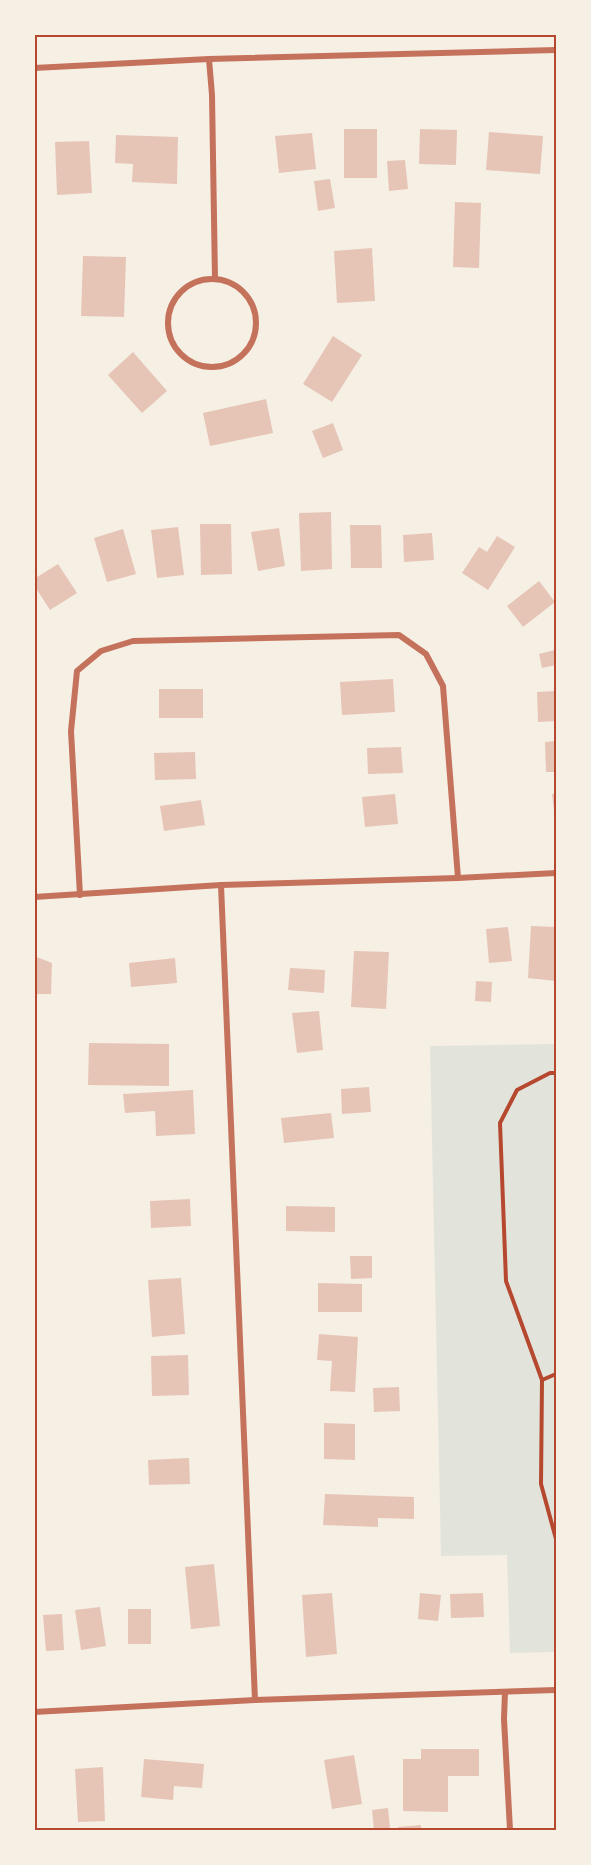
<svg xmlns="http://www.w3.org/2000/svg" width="591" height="1865" viewBox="0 0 591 1865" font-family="Roboto,sans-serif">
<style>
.green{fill:#e2e4dc}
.building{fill:#e6c5b7}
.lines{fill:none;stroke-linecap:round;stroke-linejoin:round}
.path{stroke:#b5482f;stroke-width:4}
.minor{stroke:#c5725c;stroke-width:6}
.neatline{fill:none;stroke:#b5482f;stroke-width:2}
</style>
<rect width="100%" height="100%" fill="#f6efe4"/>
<path class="green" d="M556 1044V1652L510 1653 507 1555 441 1556 430 1046Z"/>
<g class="building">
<rect x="344" y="129" width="33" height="49"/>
<path d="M420 129 457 130 456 165 419 164Z"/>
<path d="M489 132 543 136 540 174 486 170Z"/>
<path d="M312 133 316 169 279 173 275 136Z"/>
<path d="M116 135 178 137 177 184 132 182 133 164 115 163Z"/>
<path d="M89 141 92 193 57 195 55 142Z"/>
<path d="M405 160 408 189 389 191 387 161Z"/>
<path d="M330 179 335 208 318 211 314 181Z"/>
<path d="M455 202 481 203 479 268 453 267Z"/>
<path d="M372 248 375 301 337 303 334 251Z"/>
<path d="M83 256 126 257 124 317 81 316Z"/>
<path d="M333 336 362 355 332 402 303 384Z"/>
<path d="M133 352 167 391 142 413 108 375Z"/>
<path d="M266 399 273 433 210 446 203 413Z"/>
<path d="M333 423 343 450 323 458 312 431Z"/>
<path d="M331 512 332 569 301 571 299 513Z"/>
<path d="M200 524H231L232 574 201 575Z"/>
<path d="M350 525H381L382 568H351Z"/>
<path d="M178 527 184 575 157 578 151 530Z"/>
<path d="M279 528 285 566 258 571 251 532Z"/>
<path d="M123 529 136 574 107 582 94 538Z"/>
<path d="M432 533 434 560 404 562 403 535Z"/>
<path d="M497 536 515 547 488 590 462 573 479 547 487 552Z"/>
<path d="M58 564 77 593 50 610 34 585V579Z"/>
<path d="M539 581 555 602 523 627 507 606Z"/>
<path d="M555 650 556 665 542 668 539 654Z"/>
<path d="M393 679 395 712 342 715 340 682Z"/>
<rect x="159" y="689" width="44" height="29"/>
<path d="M556 691V721L538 722 537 692Z"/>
<path d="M556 741V772H546L545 742Z"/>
<path d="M401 747 403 773 368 774 367 748Z"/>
<path d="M195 752 196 779 155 780 154 753Z"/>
<path d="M395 794 398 824 365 827 362 797Z"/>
<path d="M552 794H556V818H555Z"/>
<path d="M201 800 205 825 164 831 160 806Z"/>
<path d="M531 926 556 927V981L528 978Z"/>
<path d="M508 927 512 961 489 963 486 929Z"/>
<path d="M354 951 389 952 386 1009 351 1007Z"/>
<path d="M34 956 52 963 51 994H34Z"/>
<path d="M175 958 177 983 131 987 129 963Z"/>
<path d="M290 968 325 970 324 993 288 990Z"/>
<path d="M476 981 492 982 491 1002 475 1001Z"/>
<path d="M319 1011 323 1050 297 1053 292 1013Z"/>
<path d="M89 1043 169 1044V1086L88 1085Z"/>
<path d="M369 1087 371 1112 342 1114 341 1089Z"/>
<path d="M193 1090 195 1134 156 1136 155 1111 125 1113 123 1094Z"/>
<path d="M331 1113 334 1138 284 1143 281 1118Z"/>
<path d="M190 1199 191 1226 151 1228 150 1201Z"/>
<path d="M286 1206 335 1207V1232L286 1231Z"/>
<path d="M350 1256H372V1278L351 1279Z"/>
<path d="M181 1278 185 1334 152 1337 148 1280Z"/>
<path d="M318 1283 362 1284V1312H318Z"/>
<path d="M319 1334 358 1337 355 1392 330 1391 332 1361 317 1360Z"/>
<path d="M188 1355 189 1395 152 1396 151 1356Z"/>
<path d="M399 1387 400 1411 374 1412 373 1388Z"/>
<path d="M324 1423 355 1424V1460L324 1459Z"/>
<path d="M189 1458 190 1484 149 1485 148 1460Z"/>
<path d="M325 1494 414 1497V1519L378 1518V1527L323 1525Z"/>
<path d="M214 1564 220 1626 191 1629 185 1567Z"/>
<path d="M332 1593 337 1654 306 1657 302 1595Z"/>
<path d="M420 1593 441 1595 438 1621 418 1619Z"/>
<path d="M483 1593 484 1617 451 1618 450 1594Z"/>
<path d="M100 1607 106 1646 81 1650 75 1610Z"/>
<rect x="128" y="1609" width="23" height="35"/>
<path d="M62 1614 64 1650 46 1651 43 1615Z"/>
<path d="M421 1749H479V1776H448V1812L403 1811V1759H421Z"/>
<path d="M354 1755 362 1804 332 1809 324 1760Z"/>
<path d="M144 1759 204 1764 202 1788 174 1786 173 1800 141 1797Z"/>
<path d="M103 1767 105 1821 78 1822 75 1769Z"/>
<path d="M388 1808 390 1828 374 1830 372 1810Z"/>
<path d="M421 1825V1830H398V1827Z"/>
</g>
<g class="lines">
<g class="path">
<path d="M556 1073H550L517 1090 500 1123 506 1281 542 1380 541 1484 556 1539"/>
<path d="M542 1380 556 1374"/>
</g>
<g class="minor">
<path d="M209 59 212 95 215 279"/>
<path d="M34 68 209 59 556 50"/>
<circle cx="212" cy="323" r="44"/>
<path d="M221 885 255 1700"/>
<path d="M80 895 71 731 77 671 101 651 133 641 399 635 426 654 443 686 458 878"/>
<path d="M34 897 221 885 458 878 556 873"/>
<path d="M505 1692 504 1719 510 1830"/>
<path d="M34 1712 255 1700 556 1690"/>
</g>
</g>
<rect width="591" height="1865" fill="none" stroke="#f6efe4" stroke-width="72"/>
<rect x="36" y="36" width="519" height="1793" class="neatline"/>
</svg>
